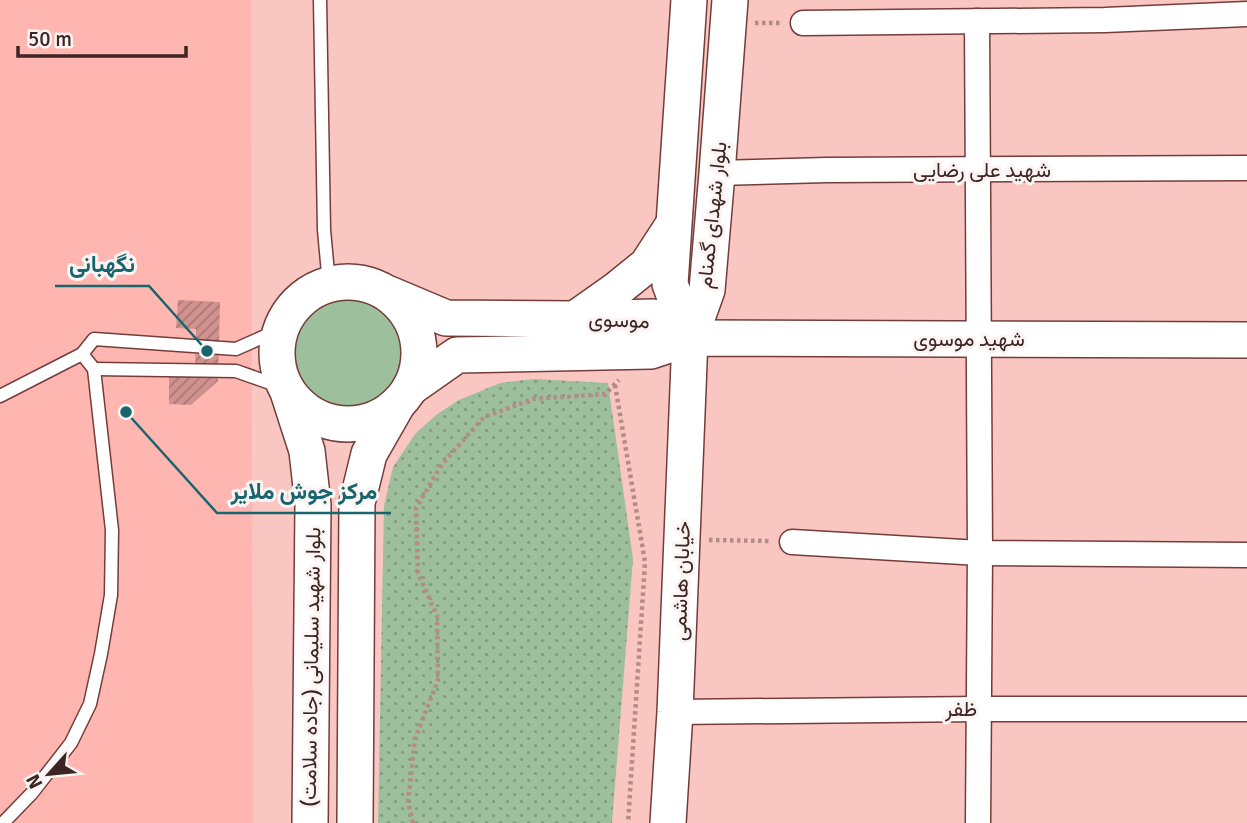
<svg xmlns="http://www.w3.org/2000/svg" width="1247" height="823" viewBox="0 0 1247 823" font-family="Signika,Vazirmatn,sans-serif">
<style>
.built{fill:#ffb6b0}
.green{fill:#9dbf9c}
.park{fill:url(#park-dots)}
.building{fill:url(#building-hatch)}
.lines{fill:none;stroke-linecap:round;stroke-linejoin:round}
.service-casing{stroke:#733d3a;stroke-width:15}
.minor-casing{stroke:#733d3a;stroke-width:27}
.secondary-casing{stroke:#733d3a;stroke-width:38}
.path{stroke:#b48b87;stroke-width:4.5;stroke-dasharray:3.5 3.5;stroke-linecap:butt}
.service{stroke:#fff;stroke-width:12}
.minor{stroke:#fff;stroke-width:24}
.secondary{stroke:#fff;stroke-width:35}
.labels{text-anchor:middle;stroke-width:6;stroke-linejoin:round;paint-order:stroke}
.street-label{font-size:21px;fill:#3d2523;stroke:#fbf4f3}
.leader{fill:none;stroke:#18666d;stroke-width:2.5}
.callout-dot{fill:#18666d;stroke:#fbf4f3;stroke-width:2.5}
.callout-label{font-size:23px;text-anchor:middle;font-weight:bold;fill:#18666d;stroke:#fbf4f3;stroke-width:6;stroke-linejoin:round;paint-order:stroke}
</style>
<defs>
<pattern id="park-dots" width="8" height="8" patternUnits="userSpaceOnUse" patternTransform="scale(1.75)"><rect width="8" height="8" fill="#9dbf9c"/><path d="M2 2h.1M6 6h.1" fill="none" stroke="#819b7f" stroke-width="1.8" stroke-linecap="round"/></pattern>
<pattern id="building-hatch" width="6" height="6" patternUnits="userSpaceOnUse" patternTransform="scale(1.75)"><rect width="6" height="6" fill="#d0928e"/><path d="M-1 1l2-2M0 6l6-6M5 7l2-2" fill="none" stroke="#aa7774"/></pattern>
</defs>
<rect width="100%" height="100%" fill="#fac6c1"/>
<path class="built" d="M0 0H251L253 823H0Z"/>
<circle class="green" cx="348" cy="353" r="58"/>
<path class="park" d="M534 379 608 383 633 559 612 823H378L384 506 393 467 415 434 436 415 459 400 500 383Z"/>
<path class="building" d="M178 300 220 302 218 381 191 405 169 404V373L195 374 196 329 176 328Z"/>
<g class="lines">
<defs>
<g id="service">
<path d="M320 0 324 230 329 284"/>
<path d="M94 369 236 371 287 389"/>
<path d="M0 396 82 354"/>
<path d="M3 823 32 793 71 743 90 704 101 654 111 595 112 530 94 369 82 354 94 339 236 349 281 329"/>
</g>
<g id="minor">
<path d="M977 21 980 553 978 823"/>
<path d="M803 23 1105 20 1247 14"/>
<path d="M717 173 827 170 1247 168"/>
<path d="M792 542 980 553 1247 555"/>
<path d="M675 712 979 709H1247"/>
</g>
<g id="secondary">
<path d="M689 0 670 284 690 338"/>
<circle cx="348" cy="353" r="71"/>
<path d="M389 294 446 318 575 319 653 317 690 338"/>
<path d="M575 319 616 290 647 265 673 225"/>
<path d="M410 388 457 355 651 351 690 338 1247 340"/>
<path d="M288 392 307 451 313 505 310 823"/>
<path d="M355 823 357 503 369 454 397 405"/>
<path d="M668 823 675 712 690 338 707 290 717 173 730 0"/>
</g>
</defs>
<use href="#service" class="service-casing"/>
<use href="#minor" class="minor-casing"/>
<use href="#secondary" class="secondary-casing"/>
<g class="path">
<path d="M755 23H781"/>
<path d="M615 385 645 562 628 823"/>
<path d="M709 540 770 541"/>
<path d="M413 823 408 801 415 739 438 680 437 616 418 573 416 508 442 464 484 417 533 399 605 394 619 380"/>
</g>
<use href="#service" class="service"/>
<use href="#minor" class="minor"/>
<use href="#secondary" class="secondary"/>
</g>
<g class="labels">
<g class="street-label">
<text x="982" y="177">شهید علی رضایی</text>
<text transform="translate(712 215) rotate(-84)" y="7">بلوار شهدای گمنام</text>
<text transform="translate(619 320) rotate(2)" y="7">موسوی</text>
<text x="969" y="346">شهید موسوی</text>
<text transform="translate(681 581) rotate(-88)" y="7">خیابان هاشمی</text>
<text transform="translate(311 667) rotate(-89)" y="7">بلوار شهید سلیمانی (جاده سلامت)</text>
<text x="961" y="716">ظفر</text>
</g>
</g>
<path class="leader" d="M207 351L149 286H55M126 412L217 513H391"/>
<g class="callout-dot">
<circle cx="207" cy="351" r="7"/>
<circle cx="126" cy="412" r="7"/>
</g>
<g class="callout-label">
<text x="102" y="272">نگهبانی</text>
<text x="304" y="499">مرکز جوش ملایر</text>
</g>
<g transform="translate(49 774) rotate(243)" stroke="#fbf4f3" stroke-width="5" paint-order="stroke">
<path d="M0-5L12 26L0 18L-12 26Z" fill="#3d2523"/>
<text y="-10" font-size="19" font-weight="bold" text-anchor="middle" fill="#3d2523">N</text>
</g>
<path d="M18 46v10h168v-10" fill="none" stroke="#3d2523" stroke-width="3.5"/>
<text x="28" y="46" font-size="21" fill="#3d2523" stroke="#fbf4f3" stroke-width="5" paint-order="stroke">50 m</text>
</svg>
